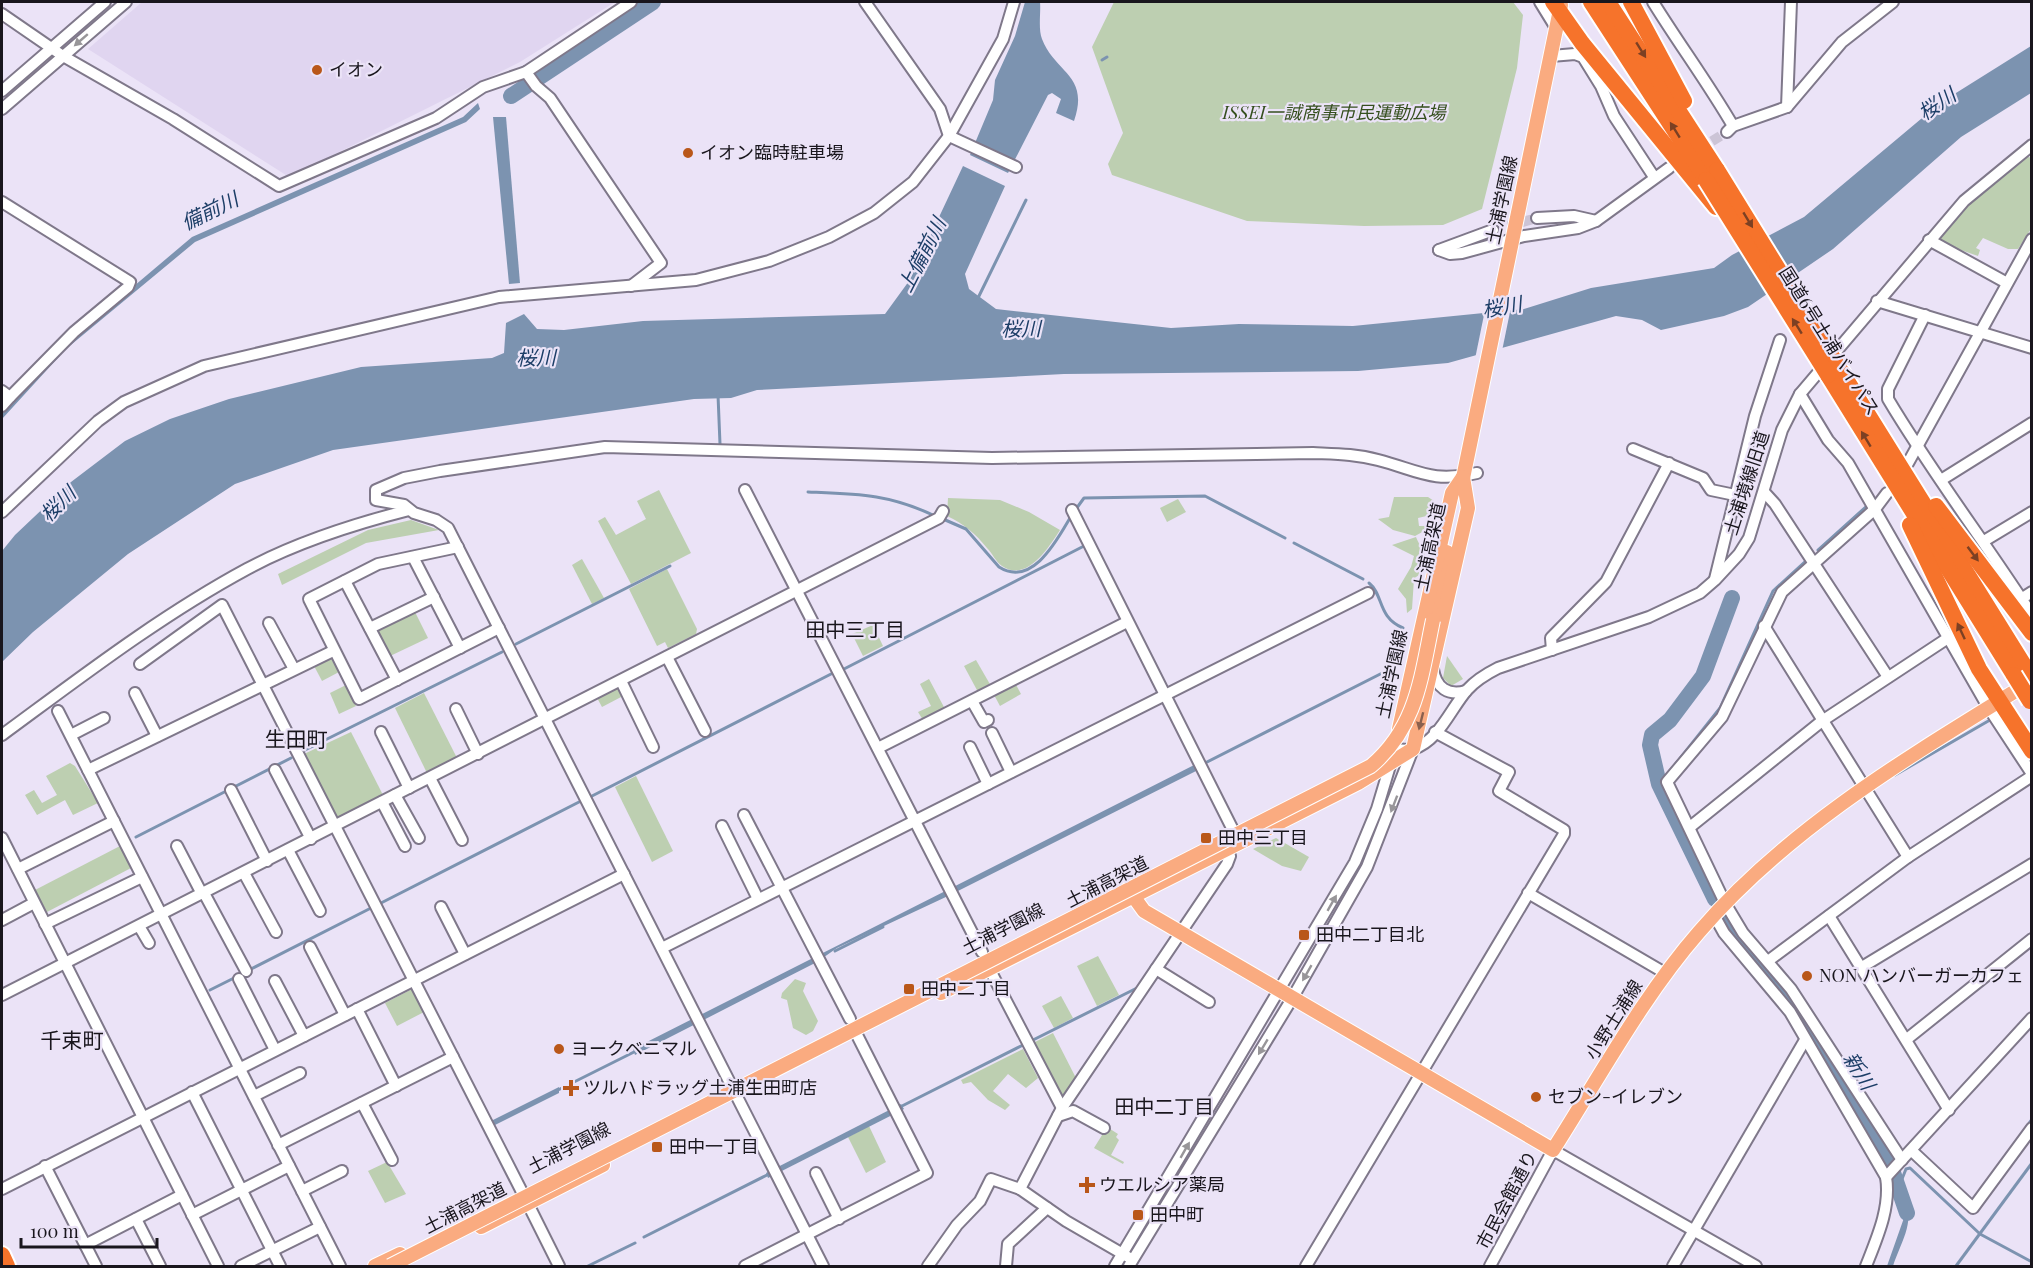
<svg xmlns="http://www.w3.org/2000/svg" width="2033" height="1268" viewBox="0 0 2033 1268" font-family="'Playfair Display','Noto Sans JP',serif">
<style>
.built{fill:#e0d5f0}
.green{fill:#bdcfb1}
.water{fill:#7c93b0}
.pier{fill:#ebe3f7}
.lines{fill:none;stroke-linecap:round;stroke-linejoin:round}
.stream{stroke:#7c93b0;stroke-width:3}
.river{stroke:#7c93b0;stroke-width:16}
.minor-tunnel{stroke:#ccc4d6;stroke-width:10;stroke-dasharray:10 5;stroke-linecap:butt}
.minor-casing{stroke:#7f788a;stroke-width:14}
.major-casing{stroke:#fff;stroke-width:16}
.highway-casing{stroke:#fff;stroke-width:20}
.minor{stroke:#fff;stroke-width:10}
.major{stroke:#faab80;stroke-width:14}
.highway{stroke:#f6732b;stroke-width:16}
.major-bridge-casing{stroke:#fff;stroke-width:16;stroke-linecap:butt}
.highway-bridge-casing{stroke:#fff;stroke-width:20;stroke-linecap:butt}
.major-bridge{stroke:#faab80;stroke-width:14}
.highway-bridge{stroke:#f6732b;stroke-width:16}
.oneway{fill:#989699}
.oneway2{fill:#7c4023}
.oneway3{fill:#8a604e}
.poi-dot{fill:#b95719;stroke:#ebe3f7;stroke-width:2}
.labels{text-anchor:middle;stroke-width:4.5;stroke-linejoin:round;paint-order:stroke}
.poi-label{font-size:18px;fill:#19161d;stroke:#ebe3f7;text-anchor:start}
.park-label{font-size:18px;font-style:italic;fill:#354f1e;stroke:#ebe3f7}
.street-label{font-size:18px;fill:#19161d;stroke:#ebe3f7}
.water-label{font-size:20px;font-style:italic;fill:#1d3e67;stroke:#ebe3f7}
.neighbourhood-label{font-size:20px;fill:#19161d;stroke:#ebe3f7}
.quarter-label{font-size:21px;fill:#19161d;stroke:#ebe3f7}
</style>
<rect width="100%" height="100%" fill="#ebe3f7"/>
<path class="built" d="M142 2H615L520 62 289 177 88 49Z"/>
<g class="green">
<path d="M1114 2H1513L1523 15 1517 68 1482 209 1443 225 1364 226 1247 221 1112 175 1108 164 1123 133 1092 47Z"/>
<path d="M2026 155 2032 159 2031 229 2018 249H2008L1983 238 1976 248 1980 250 1978 256 1932 240 1966 203Z"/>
<path d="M659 490 691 553 631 584 598 521 605 517 616 535 646 519 637 501Z"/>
<path d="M1394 497H1428L1434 501 1431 515 1418 518 1419 526H1429V534L1426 530 1415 536 1393 530 1378 519 1389 517Z"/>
<path d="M948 498 1000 500 1029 512 1060 530C1049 547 1027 583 1002 566 996 562 992 553 987 548 975 533 964 524 947 516Z"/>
<path d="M1178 499 1186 512 1167 522 1160 508Z"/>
<path d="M411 520 439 530 366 543 282 585 278 574 368 530Z"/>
<path d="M1416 537C1420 548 1434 561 1421 573 1419 576 1416 576 1414 579L1412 609 1407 613 1406 599 1398 589 1411 567 1414 556 1392 545Z"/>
<path d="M582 559 604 598 592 604 572 565Z"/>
<path d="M667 569 697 629 696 634 668 648 665 642 657 646 629 589Z"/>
<path d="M414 610 428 638 388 657 375 631Z"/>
<path d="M873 625 883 646 863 656 852 634Z"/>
<path d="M1447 656 1463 679 1451 686 1443 678Z"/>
<path d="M330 657 339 672 322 681 313 664Z"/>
<path d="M976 660 991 686 978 692 964 666Z"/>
<path d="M929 679 945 709 923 720 918 712 931 706 920 684Z"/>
<path d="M1015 683 1021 694 1000 706 993 693Z"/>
<path d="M346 685 356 706 339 714 330 693Z"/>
<path d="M618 685 623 696 602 707 596 696Z"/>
<path d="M424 693 457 758 427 773 395 708Z"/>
<path d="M351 732 384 797 338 820 304 754Z"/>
<path d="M70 763 75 766 98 803 73 815 65 800 37 815 25 795 34 790 42 803 57 795 46 776Z"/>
<path d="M636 776 673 851 652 862 615 787Z"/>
<path d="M1276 838 1309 857 1301 871 1282 866 1253 849Z"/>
<path d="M120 846 131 868 47 912 35 890Z"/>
<path d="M1098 956 1119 995 1097 1006 1077 966Z"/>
<path d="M795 979 806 983 803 991 818 1021 813 1031 806 1035 793 1028 787 1000 781 998 782 993Z"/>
<path d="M414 988 426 1011 397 1026 385 1003Z"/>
<path d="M1061 996 1073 1018 1054 1028 1042 1006Z"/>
<path d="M1053 1033 1077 1080 1062 1100 1033 1043Z"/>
<path d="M1023 1049 1038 1078 1026 1088 1008 1074 993 1091 1010 1105 1005 1110 988 1100 971 1082 963 1084 961 1080Z"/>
<path d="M869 1126 886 1162 866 1173 848 1137Z"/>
<path d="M1107 1127 1118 1134 1116 1137 1119 1140 1111 1155 1124 1162 1123 1164 1094 1148Z"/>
<path d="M387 1162 406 1194 385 1203 368 1171Z"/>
</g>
<g class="water">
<path d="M1025 2H1040C1041 12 1038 29 1042 39 1055 73 1090 75 1074 121L1056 113 1061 99 1052 93 1048 95 1008 173 970 155 993 100 995 80 1015 36Z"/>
<path d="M2031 46V93L1961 137 1833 249 1748 307 1724 316 1661 330 1642 320 1616 316 1448 363 1358 371 1064 374 757 390 731 398 694 399 333 450 235 484 128 554 33 632 2 662V551L15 535 71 482 125 441 170 419 229 399 361 367 492 358 504 353 506 323 524 314 537 329 564 330 643 321 885 314 909 281 963 166 1005 186 965 274 969 289 996 309 1171 328 1239 324 1353 326 1524 309 1591 288 1714 268 1732 255 1804 217 1940 103Z"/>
<path d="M478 103 480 109 466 122 195 242 66 349 2 419V412L63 346 192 237 463 117Z"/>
<path d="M493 117H506L520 283 509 284Z"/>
<path d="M1204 760 1206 766 948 896 837 948 817 962 635 1055 633 1049Z"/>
<path d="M559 1087V1093L493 1126 491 1121Z"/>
<path d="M901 1104 904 1109 768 1178 766 1173Z"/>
<path d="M1901 1192C1918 1219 1902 1239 1893 1266H1887L1905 1215 1897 1196Z"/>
</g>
<path class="pier" d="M1511 307 1502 351 1475 359 1485 310Z"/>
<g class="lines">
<g class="stream">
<path d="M1102 60 1107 57"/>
<path d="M978 298 1026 200"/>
<path d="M718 395 720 444"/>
<path d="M808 492C858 494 889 494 935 516"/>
<path d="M1076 509 1084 498 1205 496 1285 538"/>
<path d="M943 519 966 529 999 567C1032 588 1057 540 1070 518"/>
<path d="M1294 543 1363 579"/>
<path d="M1818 550 1868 505"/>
<path d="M1369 583C1384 595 1377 617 1403 628"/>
<path d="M516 644 670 566"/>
<path d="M844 669 1084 546"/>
<path d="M303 751 502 652"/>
<path d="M1205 763 1400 664"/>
<path d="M1670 771 1720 708 1773 591 1808 559"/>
<path d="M1895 775 1990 720"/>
<path d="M592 796 833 673"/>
<path d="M136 837 291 758"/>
<path d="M381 903 579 802"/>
<path d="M835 951 883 927"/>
<path d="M249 970 373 907"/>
<path d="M210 990 238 976"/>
<path d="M1031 1041 1139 987"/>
<path d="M556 1091 634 1052"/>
<path d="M902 1106 1023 1045"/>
<path d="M2027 1126 2032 1119"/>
<path d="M1898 1189 1906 1169 1910 1168 1980 1234 2032 1262"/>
<path d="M644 1237 767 1175"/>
<path d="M588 1266 635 1243"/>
<path d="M1956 1266 2032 1163"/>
</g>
<g class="river">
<path d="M511 96 653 2"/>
<path d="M1715 899 1659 784 1650 745 1652 735 1670 720 1703 676 1732 598"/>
<path d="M1724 915 1738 939 1784 993 1819 1045 1889 1161 1907 1213"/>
</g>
<g class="minor-tunnel">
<path d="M1699 149 1727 132"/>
<path d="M1493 230 1537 218"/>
</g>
<defs>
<g id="minor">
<path d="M865 2 940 109 949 136 1016 167"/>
<path d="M1540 2 1556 28"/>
<path d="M1653 2C1679 44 1708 83 1733 126"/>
<path d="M2 14 63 56 173 119 279 186 436 118 483 87 526 72 631 2"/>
<path d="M1551 56 1575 54 1583 57 1601 86 1614 116 1654 177"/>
<path d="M526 72 536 86 550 98 661 263 631 286"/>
<path d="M2 91 105 2"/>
<path d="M1787 107 1791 2"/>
<path d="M2 109 126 2"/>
<path d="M1727 132 1733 126 1787 107 1842 42 1893 2"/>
<path d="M2 202 130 282 128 287 74 332 10 397"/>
<path d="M1537 218 1574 216 1596 221"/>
<path d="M1929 240 2007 283"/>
<path d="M1439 250 1450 254 1462 253 1524 236 1578 228 1596 221 1669 168"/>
<path d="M1439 250 1493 230"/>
<path d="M1877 301 2032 348"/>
<path d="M1925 315 1888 389V399C1932 473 1985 542 2032 615"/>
<path d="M2 391 10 397 2 406"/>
<path d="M1800 394 1828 440 1848 463 1988 707 2032 774"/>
<path d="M1633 449 1703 478 1711 490 1735 495"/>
<path d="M1908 463 2032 239"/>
<path d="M1941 480 2032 423"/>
<path d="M745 490 982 952"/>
<path d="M1765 493 1775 504 1888 677"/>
<path d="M1887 493 1875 509 1782 592 1722 717 1667 782 1725 903 1743 933 1791 989 1902 1160"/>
<path d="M1072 510 1234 832"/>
<path d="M2 512 98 421 124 402 204 366 499 297 696 280 769 261 829 237 874 213 913 182 949 136 1003 39 1014 2"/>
<path d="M1984 541 2032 512"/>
<path d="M458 547 378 564 309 599 359 699 499 628"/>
<path d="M413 557 460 648"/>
<path d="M1715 579 1755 416 1780 340"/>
<path d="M345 581 397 680"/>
<path d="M2021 599 2032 592"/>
<path d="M269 623 294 669"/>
<path d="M1764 626 1908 857"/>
<path d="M370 628 434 597"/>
<path d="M1552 650 1551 638 1606 582 1669 463"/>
<path d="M667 657 705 731"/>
<path d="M140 664 222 605 522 1192"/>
<path d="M1433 669C1436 688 1448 696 1466 691"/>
<path d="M621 681 653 747"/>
<path d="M135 693 157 736"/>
<path d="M972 701 984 722 988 720"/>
<path d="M456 709 478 754"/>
<path d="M58 711 340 1266"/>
<path d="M381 732 409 788"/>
<path d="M992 733 1011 772"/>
<path d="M2 735C81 677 160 616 247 569 297 542 354 524 409 510"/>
<path d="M71 735 104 718"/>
<path d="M970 747 988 784"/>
<path d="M878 748 1127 622"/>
<path d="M88 770 333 651"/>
<path d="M275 770 311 839"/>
<path d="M430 778 462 840"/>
<path d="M231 790 267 861"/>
<path d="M395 795 419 838"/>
<path d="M382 802 405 846"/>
<path d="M744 815 850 1019"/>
<path d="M722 826 758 899"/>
<path d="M1690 827 1822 721 1948 638"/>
<path d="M2 838 218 1266"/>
<path d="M177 846 202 894"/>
<path d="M288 850 320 911"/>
<path d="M18 869 114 821"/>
<path d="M244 873 276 932"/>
<path d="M204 893 246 971"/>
<path d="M1528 893 1665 973"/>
<path d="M441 907 465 954"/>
<path d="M1714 915 1724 933 1790 1012 1886 1177C1891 1207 1877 1238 1866 1266"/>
<path d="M1829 916 1949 1110"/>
<path d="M2 920 34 903"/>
<path d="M45 924 142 877"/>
<path d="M139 926 149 943"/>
<path d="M310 947 345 1015"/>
<path d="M662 948 1368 593"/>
<path d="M1768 961 1908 857 2032 776"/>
<path d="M1862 967 2032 864"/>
<path d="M1156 969 1209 1002"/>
<path d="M992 974 1062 1108"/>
<path d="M239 979 275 1050"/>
<path d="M275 981 304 1036"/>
<path d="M2 995 939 518 943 511"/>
<path d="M357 1009 396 1086"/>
<path d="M1907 1039 2032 939"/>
<path d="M192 1092 280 1266"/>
<path d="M254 1096 300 1073"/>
<path d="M362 1103 392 1160"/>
<path d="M1058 1116 1073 1111 1104 1128"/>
<path d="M278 1145 453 1057"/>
<path d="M1912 1151 1973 1208 2032 1128"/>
<path d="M45 1166 96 1266"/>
<path d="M816 1173 839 1219"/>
<path d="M1886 1177 2032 1018"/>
<path d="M2 1189 624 874"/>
<path d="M302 1191 342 1171"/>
<path d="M528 1204 559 1266"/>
<path d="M192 1215 289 1166"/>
<path d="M136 1219 160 1266"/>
<path d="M85 1245 182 1195"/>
<path d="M1128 1257 1066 1221 1020 1189 1062 1108 1227 864 1230 856 1226 849"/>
<path d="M241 1266 320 1227"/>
<path d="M745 1266 927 1173 857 1035"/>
<path d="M823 1266 448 528 436 520 414 513 404 505 376 500V490L404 478 440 471 605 447 992 458 1313 453C1335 454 1356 454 1378 460 1420 471 1431 483 1477 473"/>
<path d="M928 1266 957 1225 980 1201 991 1179 1020 1189"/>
<path d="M1006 1266 1008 1244 1047 1208"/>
<path d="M1115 1266 1355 862 1377 809 1395 749C1400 749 1408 751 1413 749 1439 741 1451 708 1467 690 1476 680 1486 674 1498 668L1649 617 1700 593 1715 580 1739 554 1749 538 1782 430 1800 394 1964 201 2032 145"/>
<path d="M1129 1266 1293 997 1367 867 1413 749"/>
<path d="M1306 1266 1564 834V830L1499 791 1509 772 1435 732"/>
<path d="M1490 1266 1553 1150 1756 1266"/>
<path d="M1673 1266 1805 1040"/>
</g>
<g id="major">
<path d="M1462 483 1561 5"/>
<path d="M1433 620 1447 552"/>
<path d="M1399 729 1452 493 1463 477"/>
<path d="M1128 889 1144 911 1553 1150C1599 1078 1643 996 1699 932 1790 826 1912 755 2030 682"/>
<path d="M941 993 1358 783 1413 749 1468 508 1463 477"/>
<path d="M481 1227 603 1165"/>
<path d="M375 1266 400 1254"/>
</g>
<g id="highway">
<path d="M1553 2 1582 43 1716 207"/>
<path d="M1591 2 1706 179"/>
<path d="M1608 2 1717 170"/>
<path d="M1631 2 1684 101"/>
<path d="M1839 368 2032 678"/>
<path d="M1828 375 2014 675"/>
<path d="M1936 506 2032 633"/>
<path d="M1910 525 1979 669 2032 751"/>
<path d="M2 1255 7 1266"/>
</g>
</defs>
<use href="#minor" class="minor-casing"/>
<use href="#major" class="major-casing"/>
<use href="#highway" class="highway-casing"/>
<use href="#minor" class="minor"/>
<use href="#major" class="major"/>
<use href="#highway" class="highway"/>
<defs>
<path id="major-bridge" d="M390 1266 1371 766C1417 727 1421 677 1433 620"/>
<g id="highway-bridge">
<path d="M1717 170 1839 368"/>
<path d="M1706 180 1828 375"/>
<path d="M2014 675 2030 701"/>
</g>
</defs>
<use href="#major-bridge" class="major-bridge-casing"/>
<use href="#highway-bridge" class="highway-bridge-casing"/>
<use href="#major-bridge" class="major-bridge"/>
<use href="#highway-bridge" class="highway-bridge"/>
</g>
<defs><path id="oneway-solid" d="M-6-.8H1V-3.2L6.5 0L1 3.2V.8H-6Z" transform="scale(1.5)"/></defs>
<g class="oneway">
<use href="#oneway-solid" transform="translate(81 40) rotate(139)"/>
<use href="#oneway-solid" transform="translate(1394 804) rotate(111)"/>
<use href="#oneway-solid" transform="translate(1332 903) rotate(-60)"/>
<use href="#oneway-solid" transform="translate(1307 973) rotate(120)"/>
<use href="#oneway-solid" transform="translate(1263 1047) rotate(121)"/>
<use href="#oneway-solid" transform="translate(1185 1150) rotate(-60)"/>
</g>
<g class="oneway2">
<use href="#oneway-solid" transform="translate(1641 50) rotate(58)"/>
<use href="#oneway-solid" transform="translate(1675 130) rotate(-122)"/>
<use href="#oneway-solid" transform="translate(1748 220) rotate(59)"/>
<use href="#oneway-solid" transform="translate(1797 326) rotate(-122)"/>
<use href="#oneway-solid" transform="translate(1866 439) rotate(-121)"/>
<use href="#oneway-solid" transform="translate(1973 554) rotate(53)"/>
<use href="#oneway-solid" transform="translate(1961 631) rotate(-115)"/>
</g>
<use class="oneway3" href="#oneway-solid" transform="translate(1421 721) rotate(104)"/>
<g class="poi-dot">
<circle cx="317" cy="70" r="6"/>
<circle cx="688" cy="153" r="6"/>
<rect x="1200" y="832" width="12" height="12" rx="3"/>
<rect x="1298" y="929" width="12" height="12" rx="3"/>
<circle cx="1807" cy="976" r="6"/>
<rect x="903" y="983" width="12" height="12" rx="3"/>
<circle cx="559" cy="1049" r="6"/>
<path d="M568 1079h6v6h6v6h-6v6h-6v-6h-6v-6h6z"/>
<circle cx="1536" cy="1097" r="6"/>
<rect x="651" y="1141" width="12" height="12" rx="3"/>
<path d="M1084 1176h6v6h6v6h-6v6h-6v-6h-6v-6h6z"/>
<rect x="1132" y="1209" width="12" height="12" rx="3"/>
</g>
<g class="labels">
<g class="poi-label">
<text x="329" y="76">イオン</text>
<text x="700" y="159">イオン臨時駐車場</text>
<text x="1218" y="844">田中三丁目</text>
<text x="1316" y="941">田中二丁目北</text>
<text x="1819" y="982">NON ハンバーガーカフェ</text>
<text x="921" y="995">田中二丁目</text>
<text x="571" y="1055">ヨークベニマル</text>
<text x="583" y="1094">ツルハドラッグ土浦生田町店</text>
<text x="1548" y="1103">セブン-イレブン</text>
<text x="669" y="1153">田中一丁目</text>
<text x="1099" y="1191">ウエルシア薬局</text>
<text x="1150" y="1221">田中町</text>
</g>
<g class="park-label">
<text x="1334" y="119">ISSEI一誠商事市民運動広場</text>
</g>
<g class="street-label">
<text transform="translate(1502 200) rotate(-78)" y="6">土浦学園線</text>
<text transform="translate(1829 341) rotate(58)" y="6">国道6号土浦バイパス</text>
<text transform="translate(1747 483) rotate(-72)" y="6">土浦境線旧道</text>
<text transform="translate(1430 547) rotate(-78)" y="6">土浦高架道</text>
<text transform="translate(1392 674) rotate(-78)" y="6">土浦学園線</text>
<text transform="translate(1107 882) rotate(-27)" y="6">土浦高架道</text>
<text transform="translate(1003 929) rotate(-27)" y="6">土浦学園線</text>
<text transform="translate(1614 1020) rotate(-58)" y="6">小野土浦線</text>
<text transform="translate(569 1148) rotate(-27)" y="6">土浦学園線</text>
<text transform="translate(1507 1200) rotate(-62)" y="6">市民会館通り</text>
<text transform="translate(465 1208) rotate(-27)" y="6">土浦高架道</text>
</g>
<g class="water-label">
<text transform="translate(1937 104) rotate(-34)" y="7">桜川</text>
<text transform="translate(210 211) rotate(-26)" y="7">備前川</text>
<text transform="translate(922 255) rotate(-63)" y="7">上備前川</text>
<text transform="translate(1502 307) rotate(-10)" y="7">桜川</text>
<text transform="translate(1021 329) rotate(-1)" y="7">桜川</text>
<text transform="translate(536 358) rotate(-1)" y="7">桜川</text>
<text transform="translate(58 504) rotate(-44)" y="7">桜川</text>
<text transform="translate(1859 1071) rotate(58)" y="7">新川</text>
</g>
<g class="neighbourhood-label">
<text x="855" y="637">田中三丁目</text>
<text x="1164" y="1114">田中二丁目</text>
</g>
<g class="quarter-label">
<text x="296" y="747">生田町</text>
<text x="72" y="1048">千束町</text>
</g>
</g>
<rect width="2033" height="1268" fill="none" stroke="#19161d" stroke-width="6"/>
<path d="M21 1238v9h136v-9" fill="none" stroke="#19161d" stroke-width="3"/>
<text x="30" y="1238" font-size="18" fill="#19161d" stroke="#ebe3f7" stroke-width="4.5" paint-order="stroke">100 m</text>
</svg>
